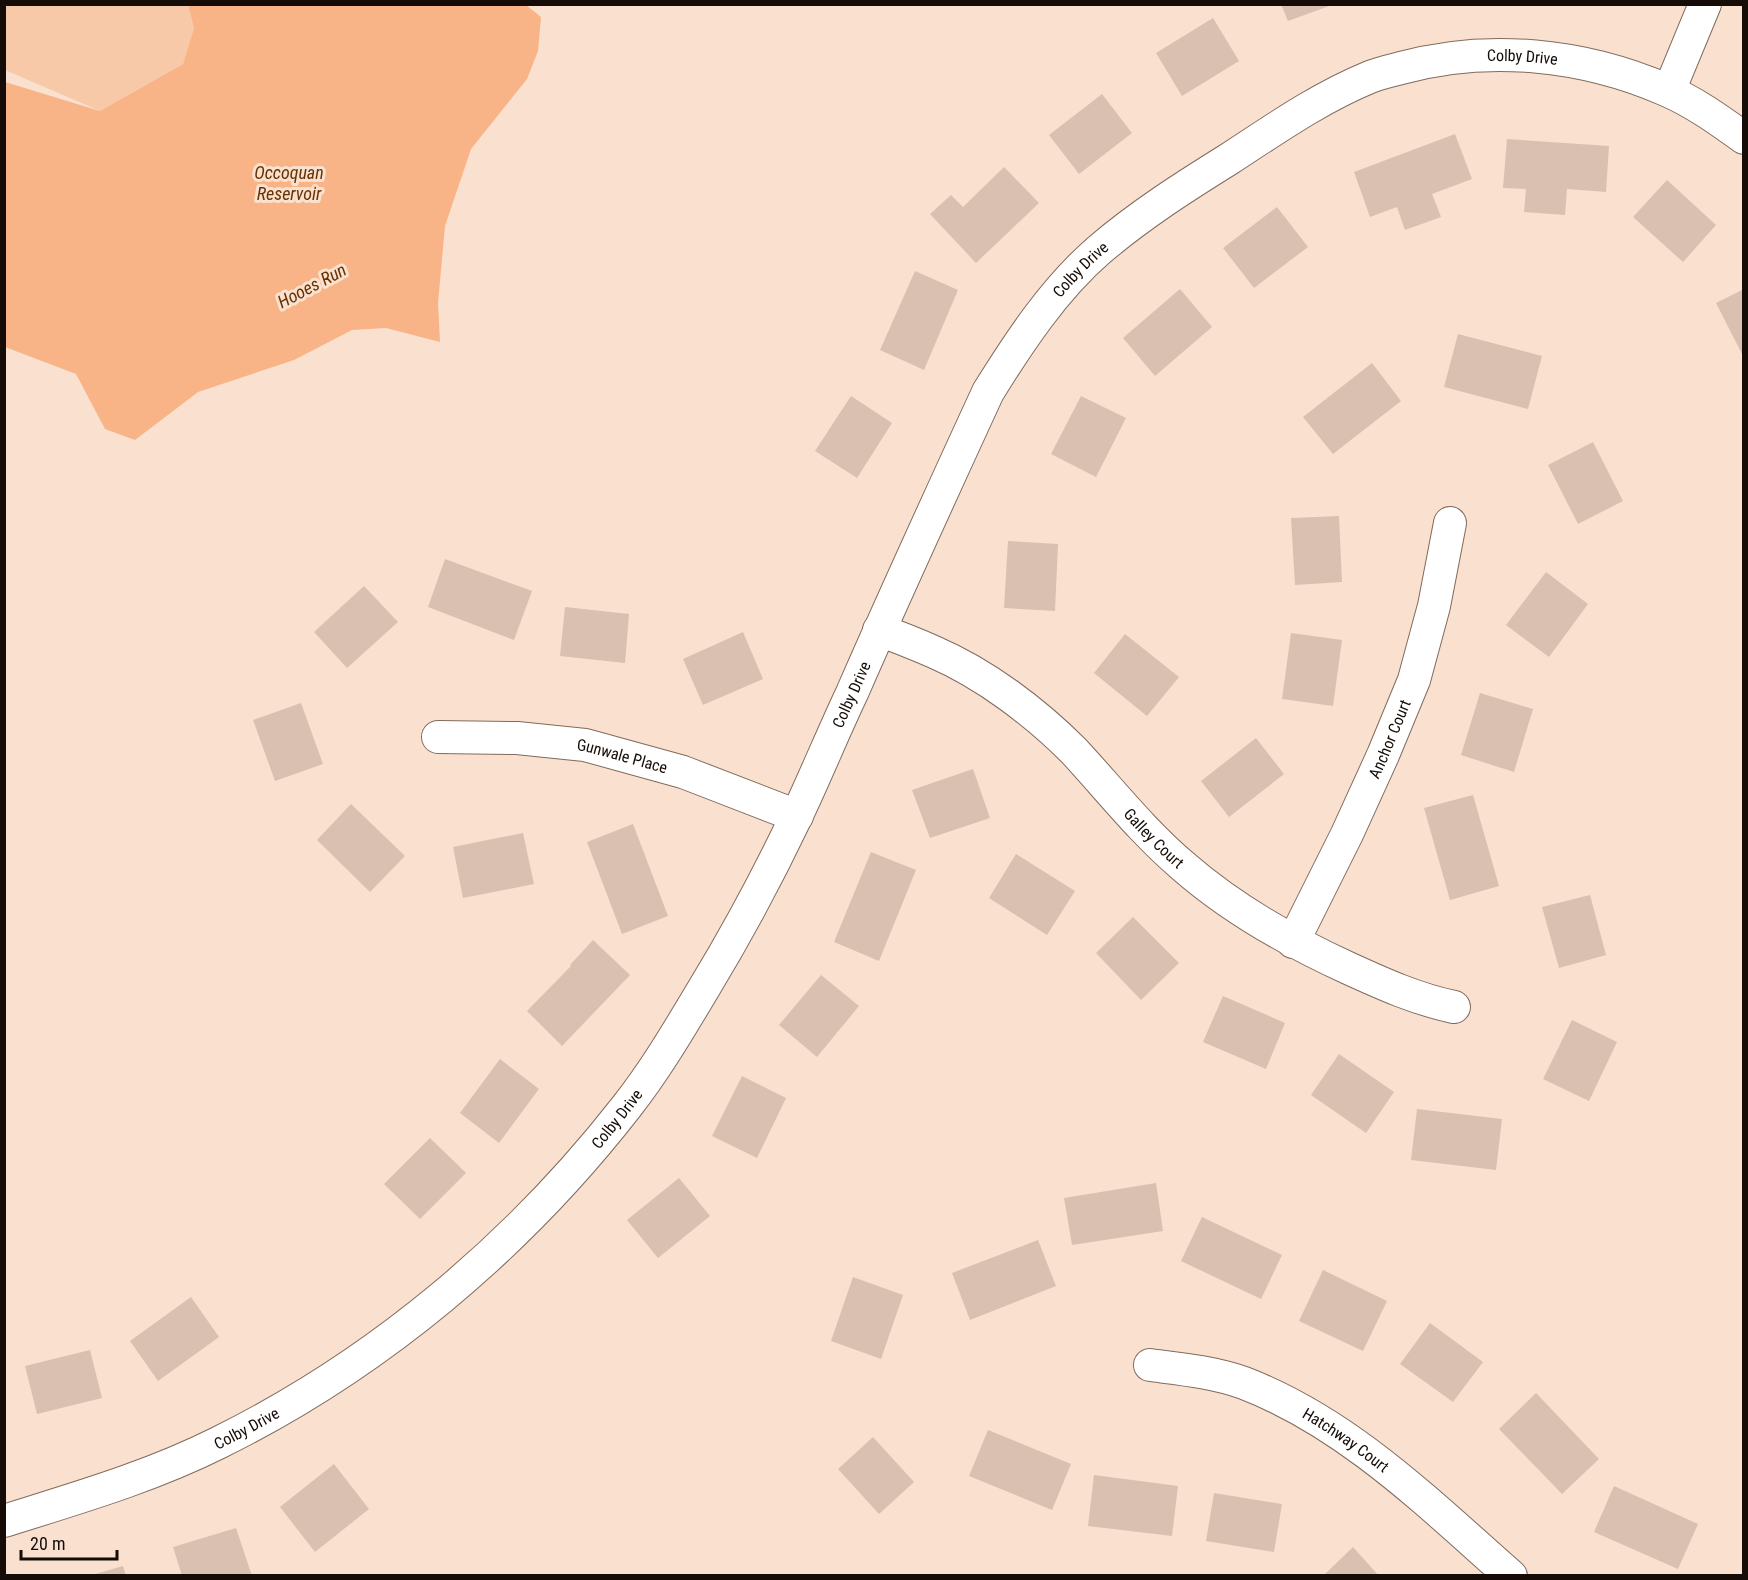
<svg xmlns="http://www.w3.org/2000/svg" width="1748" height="1580" viewBox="0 0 1748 1580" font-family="'Roboto Condensed',sans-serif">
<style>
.green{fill:#f8c9a9}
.water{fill:#f8b486}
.building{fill:#d9c0b0}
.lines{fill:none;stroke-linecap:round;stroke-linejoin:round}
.street-casing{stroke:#816b5d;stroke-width:34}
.street{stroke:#fff;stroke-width:32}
.labels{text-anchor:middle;stroke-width:6;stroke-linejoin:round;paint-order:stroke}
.street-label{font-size:16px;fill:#150c07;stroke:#f9e0cf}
.water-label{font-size:18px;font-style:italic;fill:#673201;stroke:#f9e0cf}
</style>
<rect width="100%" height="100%" fill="#f9e0cf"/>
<path class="green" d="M4 5H188L194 28 183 64 100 111 5 70Z"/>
<path class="water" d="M526 5 541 17 538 51 527 79 471 149 445 226 438 303 440 342 386 328 352 330 294 360 198 392 135 440 105 429 76 374 5 347V82L100 111 183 64 194 28 188 5Z"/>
<g class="building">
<path d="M1281 4H1331L1332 5 1288 21Z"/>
<path d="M1213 18 1239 61 1182 96 1156 53Z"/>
<path d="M1102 94 1132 133 1079 174 1049 135Z"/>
<path d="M1455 134 1472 179 1432 194 1441 217 1405 230 1397 207 1370 217 1354 172Z"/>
<path d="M1507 139 1609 146 1606 192 1567 189 1565 215 1524 212 1526 189 1503 188Z"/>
<path d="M1004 167 1039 203 976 263 930 214 951 195 963 207Z"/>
<path d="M1667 180 1716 225 1683 262 1633 217Z"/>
<path d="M1277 207 1308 247 1254 288 1223 248Z"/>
<path d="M915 271 958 290 924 370 880 350Z"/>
<path d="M1180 289 1212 327 1155 376 1123 338Z"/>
<path d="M1744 289V358L1716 303Z"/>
<path d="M1458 334 1542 356 1528 409 1444 387Z"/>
<path d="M1372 363 1401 401 1333 454 1303 417Z"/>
<path d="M851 396 892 423 857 478 815 451Z"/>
<path d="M1081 396 1126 418 1096 477 1051 454Z"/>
<path d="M1593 442 1623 501 1578 524 1548 465Z"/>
<path d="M1339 516 1342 582 1295 585 1291 518Z"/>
<path d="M1008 541 1058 544 1055 611 1004 608Z"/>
<path d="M445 559 532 591 514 640 428 607Z"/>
<path d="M1546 572 1588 604 1549 657 1506 625Z"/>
<path d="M364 586 398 622 347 668 314 632Z"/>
<path d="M565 607 629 614 625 663 560 656Z"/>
<path d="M743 632 763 679 703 705 683 659Z"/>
<path d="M1291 633 1342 640 1333 706 1282 699Z"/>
<path d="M1125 634 1179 677 1147 716 1094 673Z"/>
<path d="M1480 693 1533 709 1514 772 1461 755Z"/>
<path d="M301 703 323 764 275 781 253 720Z"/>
<path d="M1256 738 1284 774 1229 817 1201 781Z"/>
<path d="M973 769 990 818 930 838 912 790Z"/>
<path d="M1473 795 1499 886 1450 900 1424 808Z"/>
<path d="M351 804 405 856 370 892 317 840Z"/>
<path d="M633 824 668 916 622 934 587 842Z"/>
<path d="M523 833 534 884 463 898 453 847Z"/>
<path d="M871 852 916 870 879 961 834 942Z"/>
<path d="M1016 854 1075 891 1047 935 989 898Z"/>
<path d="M1590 895 1606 955 1559 968 1542 907Z"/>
<path d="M1133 917 1179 963 1141 1000 1096 953Z"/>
<path d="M593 940 630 975 562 1046 527 1011 571 966 570 965Z"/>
<path d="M821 975 859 1006 817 1057 779 1025Z"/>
<path d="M1223 996 1285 1023 1266 1069 1203 1042Z"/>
<path d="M1572 1020 1617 1042 1589 1101 1543 1079Z"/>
<path d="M1339 1054 1394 1092 1366 1133 1311 1095Z"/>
<path d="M500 1059 539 1089 499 1143 460 1113Z"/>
<path d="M742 1076 786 1098 757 1158 712 1136Z"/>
<path d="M1417 1109 1502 1119 1496 1170 1411 1160Z"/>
<path d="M430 1138 466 1173 420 1219 384 1184Z"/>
<path d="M679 1178 710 1216 658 1258 627 1220Z"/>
<path d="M1156 1183 1163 1231 1072 1245 1064 1198Z"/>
<path d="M1202 1217 1282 1255 1261 1299 1181 1261Z"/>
<path d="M1038 1240 1056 1286 970 1320 952 1273Z"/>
<path d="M1323 1270 1387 1301 1363 1351 1299 1321Z"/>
<path d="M853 1277 903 1295 881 1359 831 1341Z"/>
<path d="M191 1297 219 1337 158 1381 130 1341Z"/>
<path d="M1430 1323 1483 1362 1453 1402 1400 1364Z"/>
<path d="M90 1350 102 1398 37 1414 25 1366Z"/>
<path d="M1536 1393 1599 1459 1562 1494 1499 1429Z"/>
<path d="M988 1430 1071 1464 1052 1510 969 1476Z"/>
<path d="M873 1437 914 1482 879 1514 838 1469Z"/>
<path d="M334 1464 369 1509 315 1552 280 1507Z"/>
<path d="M1094 1475 1178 1486 1172 1536 1088 1526Z"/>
<path d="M1614 1486 1698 1524 1678 1569 1594 1532Z"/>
<path d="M1214 1493 1282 1504 1274 1552 1206 1541Z"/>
<path d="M236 1528 252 1576H182L173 1547Z"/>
<path d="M1353 1547 1379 1576H1323Z"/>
<path d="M123 1566 126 1576H92V1575Z"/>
</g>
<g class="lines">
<defs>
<g id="street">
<path d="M1669 91 1705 4"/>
<path id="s1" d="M879 630C898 637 916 644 934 652 985 674 1035 712 1074 751 1110 790 1142 831 1183 866 1232 909 1289 941 1348 968 1383 984 1416 999 1454 1007"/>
<path id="s2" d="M438 737 517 738 585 745 683 772 797 816"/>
<path id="s3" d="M1293 942 1347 834 1383 755 1414 680 1434 606 1450 523"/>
<path id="s4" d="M1150 1365C1181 1369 1214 1372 1244 1383 1348 1423 1429 1504 1511 1576"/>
<path id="s5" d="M4 1521C77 1498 150 1477 218 1443 378 1364 518 1246 627 1106 656 1069 680 1028 704 988 738 932 769 874 797 815 816 775 833 733 852 693 896 592 942 492 988 392 1019 342 1054 289 1099 250 1140 215 1184 187 1229 159 1275 129 1319 98 1370 77 1380 73 1390 71 1401 68 1488 44 1584 54 1666 90 1694 102 1719 120 1744 138"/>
</g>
</defs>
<use href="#street" class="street-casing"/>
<use href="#street" class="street"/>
</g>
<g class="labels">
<g class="street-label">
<text dy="6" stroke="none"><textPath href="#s5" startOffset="2222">Colby Drive</textPath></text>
<text dy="6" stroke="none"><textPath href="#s5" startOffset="1718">Colby Drive</textPath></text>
<text dy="6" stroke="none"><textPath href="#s5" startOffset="1232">Colby Drive</textPath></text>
<text dy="6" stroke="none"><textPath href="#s3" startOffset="225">Anchor Court</textPath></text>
<text dy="6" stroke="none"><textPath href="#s2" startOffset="186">Gunwale Place</textPath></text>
<text dy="6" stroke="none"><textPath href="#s1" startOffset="350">Galley Court</textPath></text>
<text dy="6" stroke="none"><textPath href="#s5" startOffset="746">Colby Drive</textPath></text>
<text dy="6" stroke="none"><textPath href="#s5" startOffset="260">Colby Drive</textPath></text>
<text dy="6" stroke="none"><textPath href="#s4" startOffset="213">Hatchway Court</textPath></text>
</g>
<g class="water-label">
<text x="289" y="179">Occoquan<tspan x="289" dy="21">Reservoir</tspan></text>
<text transform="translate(312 286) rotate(-28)" y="6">Hooes Run</text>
</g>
</g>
<rect width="1748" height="1580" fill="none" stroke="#150c07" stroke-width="12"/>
<path d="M21 1550v9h96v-9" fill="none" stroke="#150c07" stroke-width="3"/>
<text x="30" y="1550" font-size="18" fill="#150c07" stroke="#f9e0cf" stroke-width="4.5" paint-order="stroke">20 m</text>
</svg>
